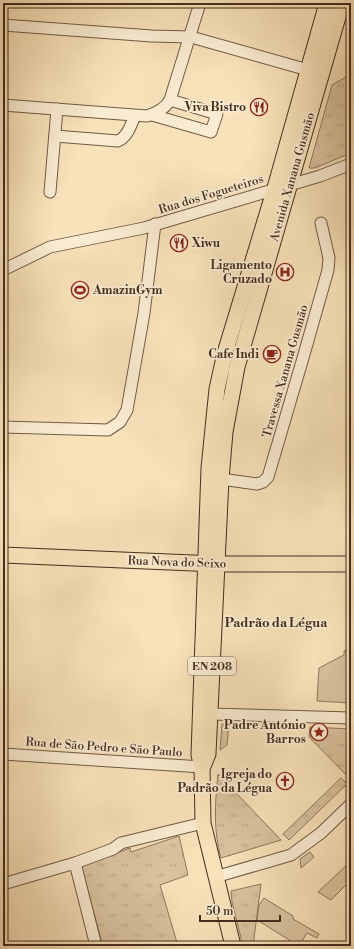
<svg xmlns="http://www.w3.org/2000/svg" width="354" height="949" viewBox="0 0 354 949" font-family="'Libre Bodoni',serif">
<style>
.grass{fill:url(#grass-tufts);stroke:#8e785e}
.garden{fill:#d9c39f;stroke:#8e785e}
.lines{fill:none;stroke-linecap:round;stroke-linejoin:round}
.minor-casing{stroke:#715a45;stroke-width:13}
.major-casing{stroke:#442d1e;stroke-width:17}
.minor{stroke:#faecd2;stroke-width:11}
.major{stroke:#f8e2b9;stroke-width:15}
.labels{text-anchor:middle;stroke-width:3.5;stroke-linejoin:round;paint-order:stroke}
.shield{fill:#faecd2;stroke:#7b6654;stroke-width:1}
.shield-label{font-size:11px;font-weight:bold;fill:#442d1e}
.poi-label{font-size:12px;font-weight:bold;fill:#442d1e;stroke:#faecd2;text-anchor:end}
.street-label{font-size:12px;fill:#442d1e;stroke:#faecd2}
.neighbourhood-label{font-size:13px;font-weight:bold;fill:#442d1e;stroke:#faecd2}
</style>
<defs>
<pattern id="grass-tufts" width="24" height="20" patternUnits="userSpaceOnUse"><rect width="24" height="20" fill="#d9c39f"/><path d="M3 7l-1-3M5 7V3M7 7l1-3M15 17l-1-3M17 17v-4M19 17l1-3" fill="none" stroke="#bba888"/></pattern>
</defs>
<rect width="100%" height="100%" fill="#f8e2b9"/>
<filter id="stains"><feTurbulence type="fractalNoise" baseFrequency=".005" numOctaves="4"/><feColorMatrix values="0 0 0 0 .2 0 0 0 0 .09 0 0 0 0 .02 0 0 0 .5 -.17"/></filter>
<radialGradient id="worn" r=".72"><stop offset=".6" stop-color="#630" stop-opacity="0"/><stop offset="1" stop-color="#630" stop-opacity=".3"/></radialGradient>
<g class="grass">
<path d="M351 70V109L346 112 351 121V153L315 168H309L332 85 349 75Z"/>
<path d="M310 727 351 729V780L309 737Z"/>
<path d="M218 774 281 840 221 858C213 829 215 804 218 774Z"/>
<path d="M341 778 347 784 289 840 283 834Z"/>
<path d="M179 836 188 875 160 885 178 946H103L81 866 130 848 131 852Z"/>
<path d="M261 884 253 946H243L232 902 231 891Z"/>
</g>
<g class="garden">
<path d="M349 649 351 650V653L348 658 351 661V703L317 701 319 668 344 655V651Z"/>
<path d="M222 724H229L227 745 220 750Z"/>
<path d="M310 852 314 857 301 868 300 859Z"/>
<path d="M351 861V880L331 900 318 892Z"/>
<path d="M264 898 293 916V919L319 934 317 938 307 933 299 946 257 920 259 905Z"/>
</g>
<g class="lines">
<defs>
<g id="minor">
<path d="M3 25 152 36 191 37 308 70"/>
<path d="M3 105 147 116C157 113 165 109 170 100L200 3"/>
<path d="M152 115 211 132 217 114 170 100"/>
<path d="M55 136 118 141C128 137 131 124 135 116"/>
<path d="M50 192 57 109"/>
<path d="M3 270 50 247 144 228 320 176 351 164"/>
<path d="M3 427 108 430 120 422 127 410 144 313 155 224"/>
<path d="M221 479 257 484 263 482 268 477 303 358 328 270 329 258 321 223"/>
<path d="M211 714 351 718"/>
<path d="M3 754 202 767"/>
<path d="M75 863 96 946"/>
<path d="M215 877 291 855 321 833 351 804"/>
<path d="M3 884 75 863 113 849 121 843 203 823"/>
</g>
<g id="major">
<path d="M3 555 217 564H351"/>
<path d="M203 766 208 754 221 479 225 432 237 367 342 3"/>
<path d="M233 946 203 823 202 767 199 755 209 468 217 389 225 353 275 188 327 3"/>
</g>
</defs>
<use href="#minor" class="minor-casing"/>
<use href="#major" class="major-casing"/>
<use href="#minor" class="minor"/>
<use href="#major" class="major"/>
</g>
<defs>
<symbol id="restaurant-ring" viewBox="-11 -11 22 22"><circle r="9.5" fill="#faecd2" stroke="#8f2418" stroke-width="1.5"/><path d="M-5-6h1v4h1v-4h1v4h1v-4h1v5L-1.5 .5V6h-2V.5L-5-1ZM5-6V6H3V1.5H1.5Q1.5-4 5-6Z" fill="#8f2418"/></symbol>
<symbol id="hospital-ring" viewBox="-11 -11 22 22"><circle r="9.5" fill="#faecd2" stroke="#8f2418" stroke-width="1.5"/><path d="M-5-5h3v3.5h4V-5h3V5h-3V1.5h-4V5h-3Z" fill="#8f2418"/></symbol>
<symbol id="stadium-ring" viewBox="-11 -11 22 22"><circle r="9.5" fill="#faecd2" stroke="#8f2418" stroke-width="1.5"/><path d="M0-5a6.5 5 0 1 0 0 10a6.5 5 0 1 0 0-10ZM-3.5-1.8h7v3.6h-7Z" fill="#8f2418"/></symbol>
<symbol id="cafe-ring" viewBox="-11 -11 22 22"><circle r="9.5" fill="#faecd2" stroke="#8f2418" stroke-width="1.5"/><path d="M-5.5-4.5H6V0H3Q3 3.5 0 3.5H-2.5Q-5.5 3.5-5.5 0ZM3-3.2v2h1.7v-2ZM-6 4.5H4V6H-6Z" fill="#8f2418"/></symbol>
<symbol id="sight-ring" viewBox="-11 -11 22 22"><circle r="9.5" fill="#faecd2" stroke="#8f2418" stroke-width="1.5"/><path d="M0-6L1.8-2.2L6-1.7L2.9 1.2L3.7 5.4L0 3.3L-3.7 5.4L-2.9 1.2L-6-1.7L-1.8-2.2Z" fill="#8f2418"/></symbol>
<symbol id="church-ring" viewBox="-11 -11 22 22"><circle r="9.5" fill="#faecd2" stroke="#8f2418" stroke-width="1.5"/><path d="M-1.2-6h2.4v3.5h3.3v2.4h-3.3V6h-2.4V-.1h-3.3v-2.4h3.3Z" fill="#8f2418"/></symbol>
</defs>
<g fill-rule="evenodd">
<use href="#restaurant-ring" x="249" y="97" width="20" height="20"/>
<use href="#restaurant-ring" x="169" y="233" width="20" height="20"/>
<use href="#hospital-ring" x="275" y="262" width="20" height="20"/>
<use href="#stadium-ring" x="70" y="280" width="20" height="20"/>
<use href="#cafe-ring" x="262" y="344" width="20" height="20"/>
<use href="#sight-ring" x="309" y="722" width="20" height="20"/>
<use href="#church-ring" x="275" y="771" width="20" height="20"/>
</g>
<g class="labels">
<rect class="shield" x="188" y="657" width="48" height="18" rx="3"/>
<g class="shield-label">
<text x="212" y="670">EN 208</text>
</g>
<g class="poi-label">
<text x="246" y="111">Viva Bistro</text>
<text x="192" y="247" text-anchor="start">Xiwu</text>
<text x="272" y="269">Ligamento<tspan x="272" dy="14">Cruzado</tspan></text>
<text x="93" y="294" text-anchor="start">AmazinGym</text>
<text x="259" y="358">Cafe Indi</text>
<text x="306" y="729">Padre António<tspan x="306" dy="14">Barros</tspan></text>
<text x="272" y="778">Igreja do<tspan x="272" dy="14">Padrão da Légua</tspan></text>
</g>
<g class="street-label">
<text transform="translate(292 177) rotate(-74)" y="4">Avenida Xanana Gusmão</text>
<text transform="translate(211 194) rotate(-17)" y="4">Rua dos Fogueteiros</text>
<text transform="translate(285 371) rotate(-74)" y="4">Travessa Xanana Gusmão</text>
<text transform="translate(177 562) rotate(2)" y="4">Rua Nova do Seixo</text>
<text transform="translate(104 747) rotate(4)" y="4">Rua de São Pedro e São Paulo</text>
</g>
<g class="neighbourhood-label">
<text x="276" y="627">Padrão da Légua</text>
</g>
</g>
<rect width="354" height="949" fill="none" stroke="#f8e2b9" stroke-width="16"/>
<rect x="4" y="4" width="346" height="941" fill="none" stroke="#442d1e" stroke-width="2"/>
<rect x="8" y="8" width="338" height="933" fill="none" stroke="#442d1e"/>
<path d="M200 915v6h80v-6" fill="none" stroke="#442d1e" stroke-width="2"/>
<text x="206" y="915" font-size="12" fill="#442d1e" stroke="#faecd2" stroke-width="3" paint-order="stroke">50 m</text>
<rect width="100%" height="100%" filter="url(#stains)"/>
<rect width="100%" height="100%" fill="url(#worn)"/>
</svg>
